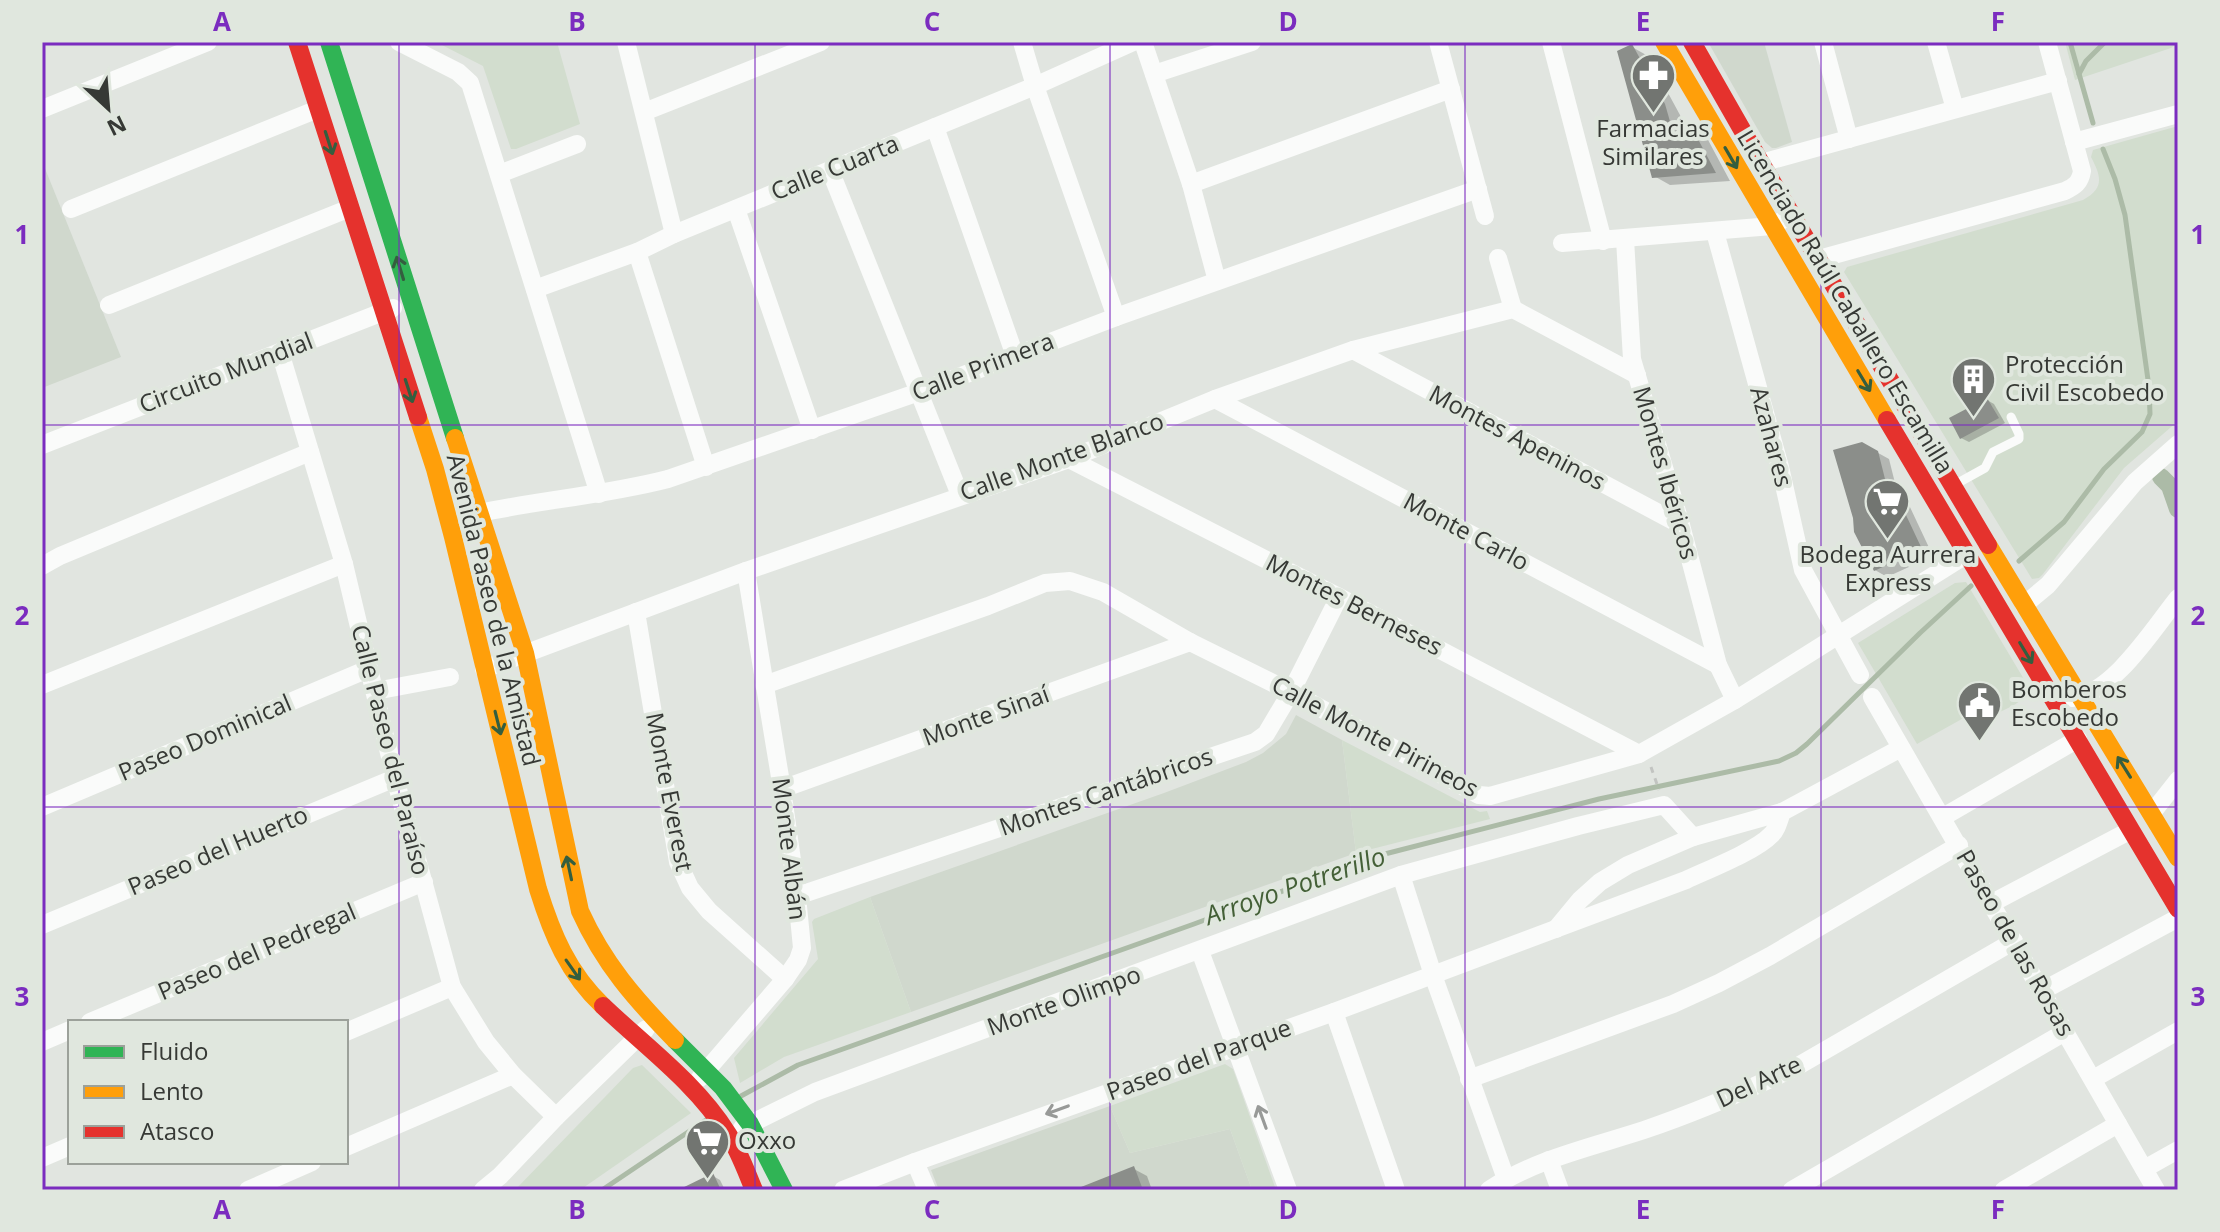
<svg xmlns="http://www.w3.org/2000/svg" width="2220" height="1232" viewBox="0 0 2220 1232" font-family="'Open Sans',sans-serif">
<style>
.built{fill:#d0d8cd}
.green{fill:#d2ddce}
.shadow{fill:#0003}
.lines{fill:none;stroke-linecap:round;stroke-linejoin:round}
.stream{stroke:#acbba7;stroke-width:5}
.canal{stroke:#acbba7;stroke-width:18}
.building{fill:#8b8e8a}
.path{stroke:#c2c4c1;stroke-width:3;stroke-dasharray:6 6;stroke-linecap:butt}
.lane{stroke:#fafbfa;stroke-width:9}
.street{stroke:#fafbfa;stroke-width:18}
.fast{stroke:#30b455;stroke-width:18}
.slow{stroke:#ff9f0a;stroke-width:18}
.jam{stroke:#e5322d;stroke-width:18}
.oneway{stroke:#345e3f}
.oneway2{stroke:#989a98}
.grid{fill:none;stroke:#7b2cbf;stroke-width:2;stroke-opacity:0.55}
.labels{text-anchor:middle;stroke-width:8;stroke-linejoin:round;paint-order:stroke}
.poi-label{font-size:24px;fill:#363935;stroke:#e0e7de;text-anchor:start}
.street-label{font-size:24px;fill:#363935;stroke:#e0e7de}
.water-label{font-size:26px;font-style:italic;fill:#446037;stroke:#e0e7de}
.neatline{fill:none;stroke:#7b2cbf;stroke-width:3}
.grid-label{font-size:26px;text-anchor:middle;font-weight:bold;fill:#7b2cbf}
</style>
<rect width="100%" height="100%" fill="#e1e5e0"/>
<g class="built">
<path d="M1708 42H1764L1792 142 1776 148H1772L1765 142Z"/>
<path d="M42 161 121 357 42 388Z"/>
<path d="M1296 715 1342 740 1356 853 911 1012 870 897 1164 793 1246 762 1263 753 1286 734Z"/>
<path d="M1110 1106 1130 1153 1230 1129 1252 1190H939L931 1170Z"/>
</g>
<g class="green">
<path d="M436 42H557L580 124 516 149H511L483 66Z"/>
<path d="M2065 42H2178V43L2171 48 2075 80Z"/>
<path d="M2178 126V421L2124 468 2043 574 2039 578 2032 579 1844 272 1847 267 2083 200C2105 188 2101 176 2091 157L2093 150Z"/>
<path d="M1966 582 2028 686C2027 703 2007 708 1993 715L1987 705 1917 744 1858 643 1955 583Z"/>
<path d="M1342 740 1480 812 1487 811 1490 819 1356 853Z"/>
<path d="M870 897 911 1012 784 1057 740 1083 734 1058 818 959 812 922 814 919Z"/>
<path d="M1225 1064 1233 1069 1276 1190H1252L1230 1129 1130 1153 1110 1106Z"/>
<path d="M642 1065 691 1113 580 1190H515L633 1068Z"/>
</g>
<g class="shadow">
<path d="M1632 47 1648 56 1680 115 1684 130 1691 128 1707 138 1730 181 1670 185 1654 176Z"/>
<path d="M1987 400 1994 404 2005 423 1969 442 1961 438Z"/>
<path d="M1862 444 1889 459 1899 499 1909 505 1933 556 1887 577 1875 570Z"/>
<path d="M1134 1169 1147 1176 1152 1190H1076Z"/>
<path d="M713 1176 720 1180 725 1190H689Z"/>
</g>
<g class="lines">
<g class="stream">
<path d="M2070 42 2093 123"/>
<path d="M2079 74 2086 61 2105 42"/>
<path d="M2019 561 2064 522 2104 469 2142 432 2150 414 2149 387 2125 215 2115 179 2103 149"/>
<path d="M741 1096 798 1065 1194 924 1377 856 1599 799 1779 761 1796 753 1807 744 1920 633 1971 586"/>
<path d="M602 1190 706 1120"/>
</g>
<path class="canal" d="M2161 477 2170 486 2178 509"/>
</g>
<g class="building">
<path d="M1632 44 1665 104 1673 132 1691 126 1716 173 1652 178 1617 51Z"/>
<path d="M1987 398 1999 418 1960 439 1949 418Z"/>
<path d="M1862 442 1878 451 1890 499 1897 496 1922 549 1874 571 1854 532 1853 518 1833 450Z"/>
<path d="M1134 1166 1143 1190H1076V1189Z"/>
<path d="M713 1173 721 1190H678Z"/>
</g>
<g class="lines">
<path class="path" d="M1651 767 1659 790"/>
<path class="lane" d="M1956 484 1985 468 1993 452 2019 439V434L2011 417"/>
<g class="street">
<path d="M399 42 458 72 470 83 599 494"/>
<path d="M626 42 674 234"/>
<path d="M1022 42 1035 86 1116 317"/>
<path d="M1143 42 1191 184 1217 281"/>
<path d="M1438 42 1485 216"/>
<path d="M1551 42 1603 241"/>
<path d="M1823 42 1849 139"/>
<path d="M1936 42 1955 109"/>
<path d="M1154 74 1252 42"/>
<path d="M42 109 208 42"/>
<path d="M644 112 821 42"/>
<path d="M935 127 1015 356"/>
<path d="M2074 142 2178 114"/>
<path d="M1761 163 2058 81"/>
<path d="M830 170 960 495"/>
<path d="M499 174 577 144"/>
<path d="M1191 184 1451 89"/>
<path d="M71 209 318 109"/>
<path d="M736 209 812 430"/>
<path d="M1715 232 1780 467 1803 570 1860 675"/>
<path d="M1625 239 1632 359 1681 525 1718 665 1735 700"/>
<path d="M1562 243 1772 226 1781 221"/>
<path d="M637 252 706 467"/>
<path d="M1498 258 1513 309"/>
<path d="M1819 259 2065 191C2075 186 2080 183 2082 171L2047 42"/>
<path d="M535 289 637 252 674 234 1035 86 1133 42"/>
<path d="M109 305 350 208"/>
<path d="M1353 350 1681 525"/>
<path d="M280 352 344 564 395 778 452 987 486 1042 513 1075 556 1117"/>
<path d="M1215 399 1718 665"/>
<path d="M42 445 393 308"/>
<path d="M1069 459 1339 597 1639 754"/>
<path d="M479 513C542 500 606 495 668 479L919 392 1116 317 1478 189"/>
<path d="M42 566 60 556 310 452"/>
<path d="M2024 605 2048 585 2135 482 2178 444"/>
<path d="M636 612 678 862 690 888 709 911 785 979"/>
<path d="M484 669 746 571 1069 459 1215 399 1353 350 1513 309 1637 375"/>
<path d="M42 685 344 564"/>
<path d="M764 685 988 606 1045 583 1070 581 1103 592 1190 642 1291 692 1479 795 1490 796 1639 754 1735 700 1966 555"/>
<path d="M375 691 450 677"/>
<path d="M1872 697 2156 1190"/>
<path d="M2072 698C2113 694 2153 629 2178 598"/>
<path d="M782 789 1190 642"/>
<path d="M42 807 368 669"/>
<path d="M2152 813 2178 780"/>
<path d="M1943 817 2078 739"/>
<path d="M1401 875 1433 975 1506 1179"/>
<path d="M797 896 1255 742 1266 734 1291 692 1339 597"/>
<path d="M1992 903 2131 830"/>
<path d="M42 925 395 778"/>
<path d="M1556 929 1580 900 1600 882 1628 865 1693 837 1782 812"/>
<path d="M1200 951 1288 1190"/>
<path d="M2042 991 2178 918"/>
<path d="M1334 1012 1396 1190"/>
<path d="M90 1022 424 882"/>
<path d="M346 1032 452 987"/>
<path d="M42 1042 70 1030"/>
<path d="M700 1078 785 979 798 960 802 948 797 896 782 789 746 571"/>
<path d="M1469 1079 1673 1004 1719 983 1770 956 1959 845"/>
<path d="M2093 1079 2178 1031"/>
<path d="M742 1128 815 1092 1401 875 1578 826 1664 805 1693 837"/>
<path d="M346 1147 513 1075"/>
<path d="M42 1158 70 1146"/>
<path d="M1549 1160 1560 1190"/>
<path d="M915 1162 927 1190"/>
<path d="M2144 1169 2178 1150"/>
<path d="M248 1190 312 1162"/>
<path d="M483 1190 500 1176 556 1117 646 1029"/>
<path d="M843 1190 915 1162 1334 1012 1686 880C1707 870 1756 851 1771 835 1777 830 1779 820 1782 812L1901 748"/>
<path d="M1489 1190C1535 1159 1592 1147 1644 1130 1697 1112 1748 1090 1798 1066L2014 941"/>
<path d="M1792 1190 2065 1032"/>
<path d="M2004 1190 2118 1124"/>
</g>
<g class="fast">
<path d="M329 42 455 438"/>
<path d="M675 1040 723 1088 750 1124 784 1190"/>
</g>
<g class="slow">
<path d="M1664 42 1887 420"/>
<path d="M418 417 435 469 453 537 538 889C552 934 568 973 603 1006"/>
<path d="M455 438 525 653 580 911C604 964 635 999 675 1040"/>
<path d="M1988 545 2178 858"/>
</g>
<g class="jam">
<path d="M297 42 418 417"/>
<path d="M1692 42 1761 163 1988 545"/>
<path d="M1887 420 2178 909"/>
<path d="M603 1006C646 1047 696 1083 728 1134 739 1151 746 1171 754 1190"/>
</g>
</g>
<defs><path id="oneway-shaft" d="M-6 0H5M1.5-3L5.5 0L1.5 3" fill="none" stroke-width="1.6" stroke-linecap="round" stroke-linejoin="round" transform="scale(2)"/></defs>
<g class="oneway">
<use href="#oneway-shaft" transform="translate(329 143) rotate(72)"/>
<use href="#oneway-shaft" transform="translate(1731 158) rotate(60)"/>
<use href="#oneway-shaft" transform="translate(400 268) rotate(-107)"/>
<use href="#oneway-shaft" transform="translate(1864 381) rotate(59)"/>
<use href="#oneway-shaft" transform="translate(409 391) rotate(72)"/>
<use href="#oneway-shaft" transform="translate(2026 653) rotate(59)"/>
<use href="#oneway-shaft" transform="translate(498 723) rotate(76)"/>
<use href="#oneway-shaft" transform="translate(2124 767) rotate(-122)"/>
<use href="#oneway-shaft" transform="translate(569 868) rotate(-102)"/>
<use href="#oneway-shaft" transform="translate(573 970) rotate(55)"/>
</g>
<g class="oneway2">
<use href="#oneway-shaft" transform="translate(1057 1110) rotate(160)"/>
<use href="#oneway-shaft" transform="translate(1262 1117) rotate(-110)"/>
</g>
<path class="grid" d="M399 42V1190M755 42V1190M1110 42V1190M1465 42V1190M1821 42V1190M42 425H2178M42 807H2178"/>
<defs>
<symbol id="pharmacy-pin" viewBox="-11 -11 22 30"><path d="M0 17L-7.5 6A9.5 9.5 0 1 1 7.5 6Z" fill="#727571" stroke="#e0e7de"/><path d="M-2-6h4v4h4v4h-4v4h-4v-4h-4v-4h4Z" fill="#fff"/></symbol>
<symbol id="building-pin" viewBox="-11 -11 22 30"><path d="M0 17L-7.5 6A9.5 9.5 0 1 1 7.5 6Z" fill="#727571" stroke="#e0e7de"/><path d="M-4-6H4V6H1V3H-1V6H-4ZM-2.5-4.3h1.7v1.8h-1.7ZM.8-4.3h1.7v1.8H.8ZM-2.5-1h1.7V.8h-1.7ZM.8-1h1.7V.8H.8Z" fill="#fff"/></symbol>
<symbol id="supermarket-pin" viewBox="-11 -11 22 30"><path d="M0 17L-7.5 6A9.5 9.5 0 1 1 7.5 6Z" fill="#727571" stroke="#e0e7de"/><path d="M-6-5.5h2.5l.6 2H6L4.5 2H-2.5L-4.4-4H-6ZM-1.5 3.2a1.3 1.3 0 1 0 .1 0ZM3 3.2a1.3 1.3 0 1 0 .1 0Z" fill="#fff"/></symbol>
<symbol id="civic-pin" viewBox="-11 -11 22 30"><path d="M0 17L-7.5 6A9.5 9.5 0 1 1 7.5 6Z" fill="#727571" stroke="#e0e7de"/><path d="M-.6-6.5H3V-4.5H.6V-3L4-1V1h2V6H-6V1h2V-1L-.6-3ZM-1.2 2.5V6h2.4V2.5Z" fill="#fff"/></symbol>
</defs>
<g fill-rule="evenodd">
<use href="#pharmacy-pin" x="1628" y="50" width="51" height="69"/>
<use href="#building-pin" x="1948" y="354" width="51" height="69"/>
<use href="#supermarket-pin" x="1862" y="476" width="51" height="69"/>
<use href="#civic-pin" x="1954" y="678" width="51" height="69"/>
<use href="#supermarket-pin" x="682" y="1116" width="51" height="69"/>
</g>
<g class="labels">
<g class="poi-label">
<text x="1653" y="137" text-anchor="middle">Farmacias<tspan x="1653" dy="28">Similares</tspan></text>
<text x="2005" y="373">Protección<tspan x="2005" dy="28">Civil Escobedo</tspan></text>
<text x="1888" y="563" text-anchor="middle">Bodega Aurrera<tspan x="1888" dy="28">Express</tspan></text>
<text x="2011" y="698">Bomberos<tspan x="2011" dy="28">Escobedo</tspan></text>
<text x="738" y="1149">Oxxo</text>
</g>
<g class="street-label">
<text transform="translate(835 168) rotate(-22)" y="8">Calle Cuarta</text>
<text transform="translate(1845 302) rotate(59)" y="8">Licenciado Raúl Caballero Escamilla</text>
<text transform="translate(983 367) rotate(-21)" y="8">Calle Primera</text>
<text transform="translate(226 373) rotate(-21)" y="8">Circuito Mundial</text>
<text transform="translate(1771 437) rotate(75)" y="8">Azahares</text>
<text transform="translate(1517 438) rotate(28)" y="8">Montes Apeninos</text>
<text transform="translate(1062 457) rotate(-20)" y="8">Calle Monte Blanco</text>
<text transform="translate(1665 473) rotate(74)" y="8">Montes Ibéricos</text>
<text transform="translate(1466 532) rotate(28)" y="8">Monte Carlo</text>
<text transform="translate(1354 605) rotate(27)" y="8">Montes Berneses</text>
<text transform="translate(493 610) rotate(76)" y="8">Avenida Paseo de la Amistad</text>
<text transform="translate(986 716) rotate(-20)" y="8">Monte Sinaí</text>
<text transform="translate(1375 737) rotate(28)" y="8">Calle Monte Pirineos</text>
<text transform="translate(205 738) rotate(-23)" y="8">Paseo Dominical</text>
<text transform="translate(390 750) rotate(76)" y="8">Calle Paseo del Paraíso</text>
<text transform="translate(669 792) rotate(79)" y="8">Monte Everest</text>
<text transform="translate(1106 792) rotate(-19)" y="8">Montes Cantábricos</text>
<text transform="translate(789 849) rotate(83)" y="8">Monte Albán</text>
<text transform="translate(218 851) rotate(-23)" y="8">Paseo del Huerto</text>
<text transform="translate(2015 943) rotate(60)" y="8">Paseo de las Rosas</text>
<text transform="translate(257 952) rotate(-23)" y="8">Paseo del Pedregal</text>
<text transform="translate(1064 1001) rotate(-20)" y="8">Monte Olimpo</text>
<text transform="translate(1199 1060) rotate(-20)" y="8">Paseo del Parque</text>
<text transform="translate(1759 1082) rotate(-25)" y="8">Del Arte</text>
</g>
<g class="water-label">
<text transform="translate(1295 886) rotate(-19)" y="9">Arroyo Potrerillo</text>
</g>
</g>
<rect width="2220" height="1232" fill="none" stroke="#e0e7de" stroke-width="88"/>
<rect x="68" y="1020" width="280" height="144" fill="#e0e7de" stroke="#9ca19a" stroke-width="2"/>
<rect x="84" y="1046" width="40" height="12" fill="#30b455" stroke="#9ca19a" stroke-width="2"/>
<text x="140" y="1060" font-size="24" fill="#363935">Fluido</text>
<rect x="84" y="1086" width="40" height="12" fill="#ff9f0a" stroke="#9ca19a" stroke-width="2"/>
<text x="140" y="1100" font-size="24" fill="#363935">Lento</text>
<rect x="84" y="1126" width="40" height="12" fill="#e5322d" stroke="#9ca19a" stroke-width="2"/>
<text x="140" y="1140" font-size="24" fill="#363935">Atasco</text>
<g transform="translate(108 108) rotate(154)" stroke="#e0e7de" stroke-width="6" paint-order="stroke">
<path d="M0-6L14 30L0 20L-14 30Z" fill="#363935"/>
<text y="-12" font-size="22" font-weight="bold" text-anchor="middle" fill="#363935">N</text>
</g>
<rect x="44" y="44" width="2132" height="1144" class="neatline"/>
<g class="grid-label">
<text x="222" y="31">A</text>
<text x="577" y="31">B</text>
<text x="932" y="31">C</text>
<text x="1288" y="31">D</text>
<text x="1643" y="31">E</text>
<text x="1998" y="31">F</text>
<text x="22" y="244">1</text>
<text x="2198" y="244">1</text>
<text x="22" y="625">2</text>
<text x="2198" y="625">2</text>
<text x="22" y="1006">3</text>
<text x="2198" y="1006">3</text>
<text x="222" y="1219">A</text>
<text x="577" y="1219">B</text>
<text x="932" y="1219">C</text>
<text x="1288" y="1219">D</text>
<text x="1643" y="1219">E</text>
<text x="1998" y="1219">F</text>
</g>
</svg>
